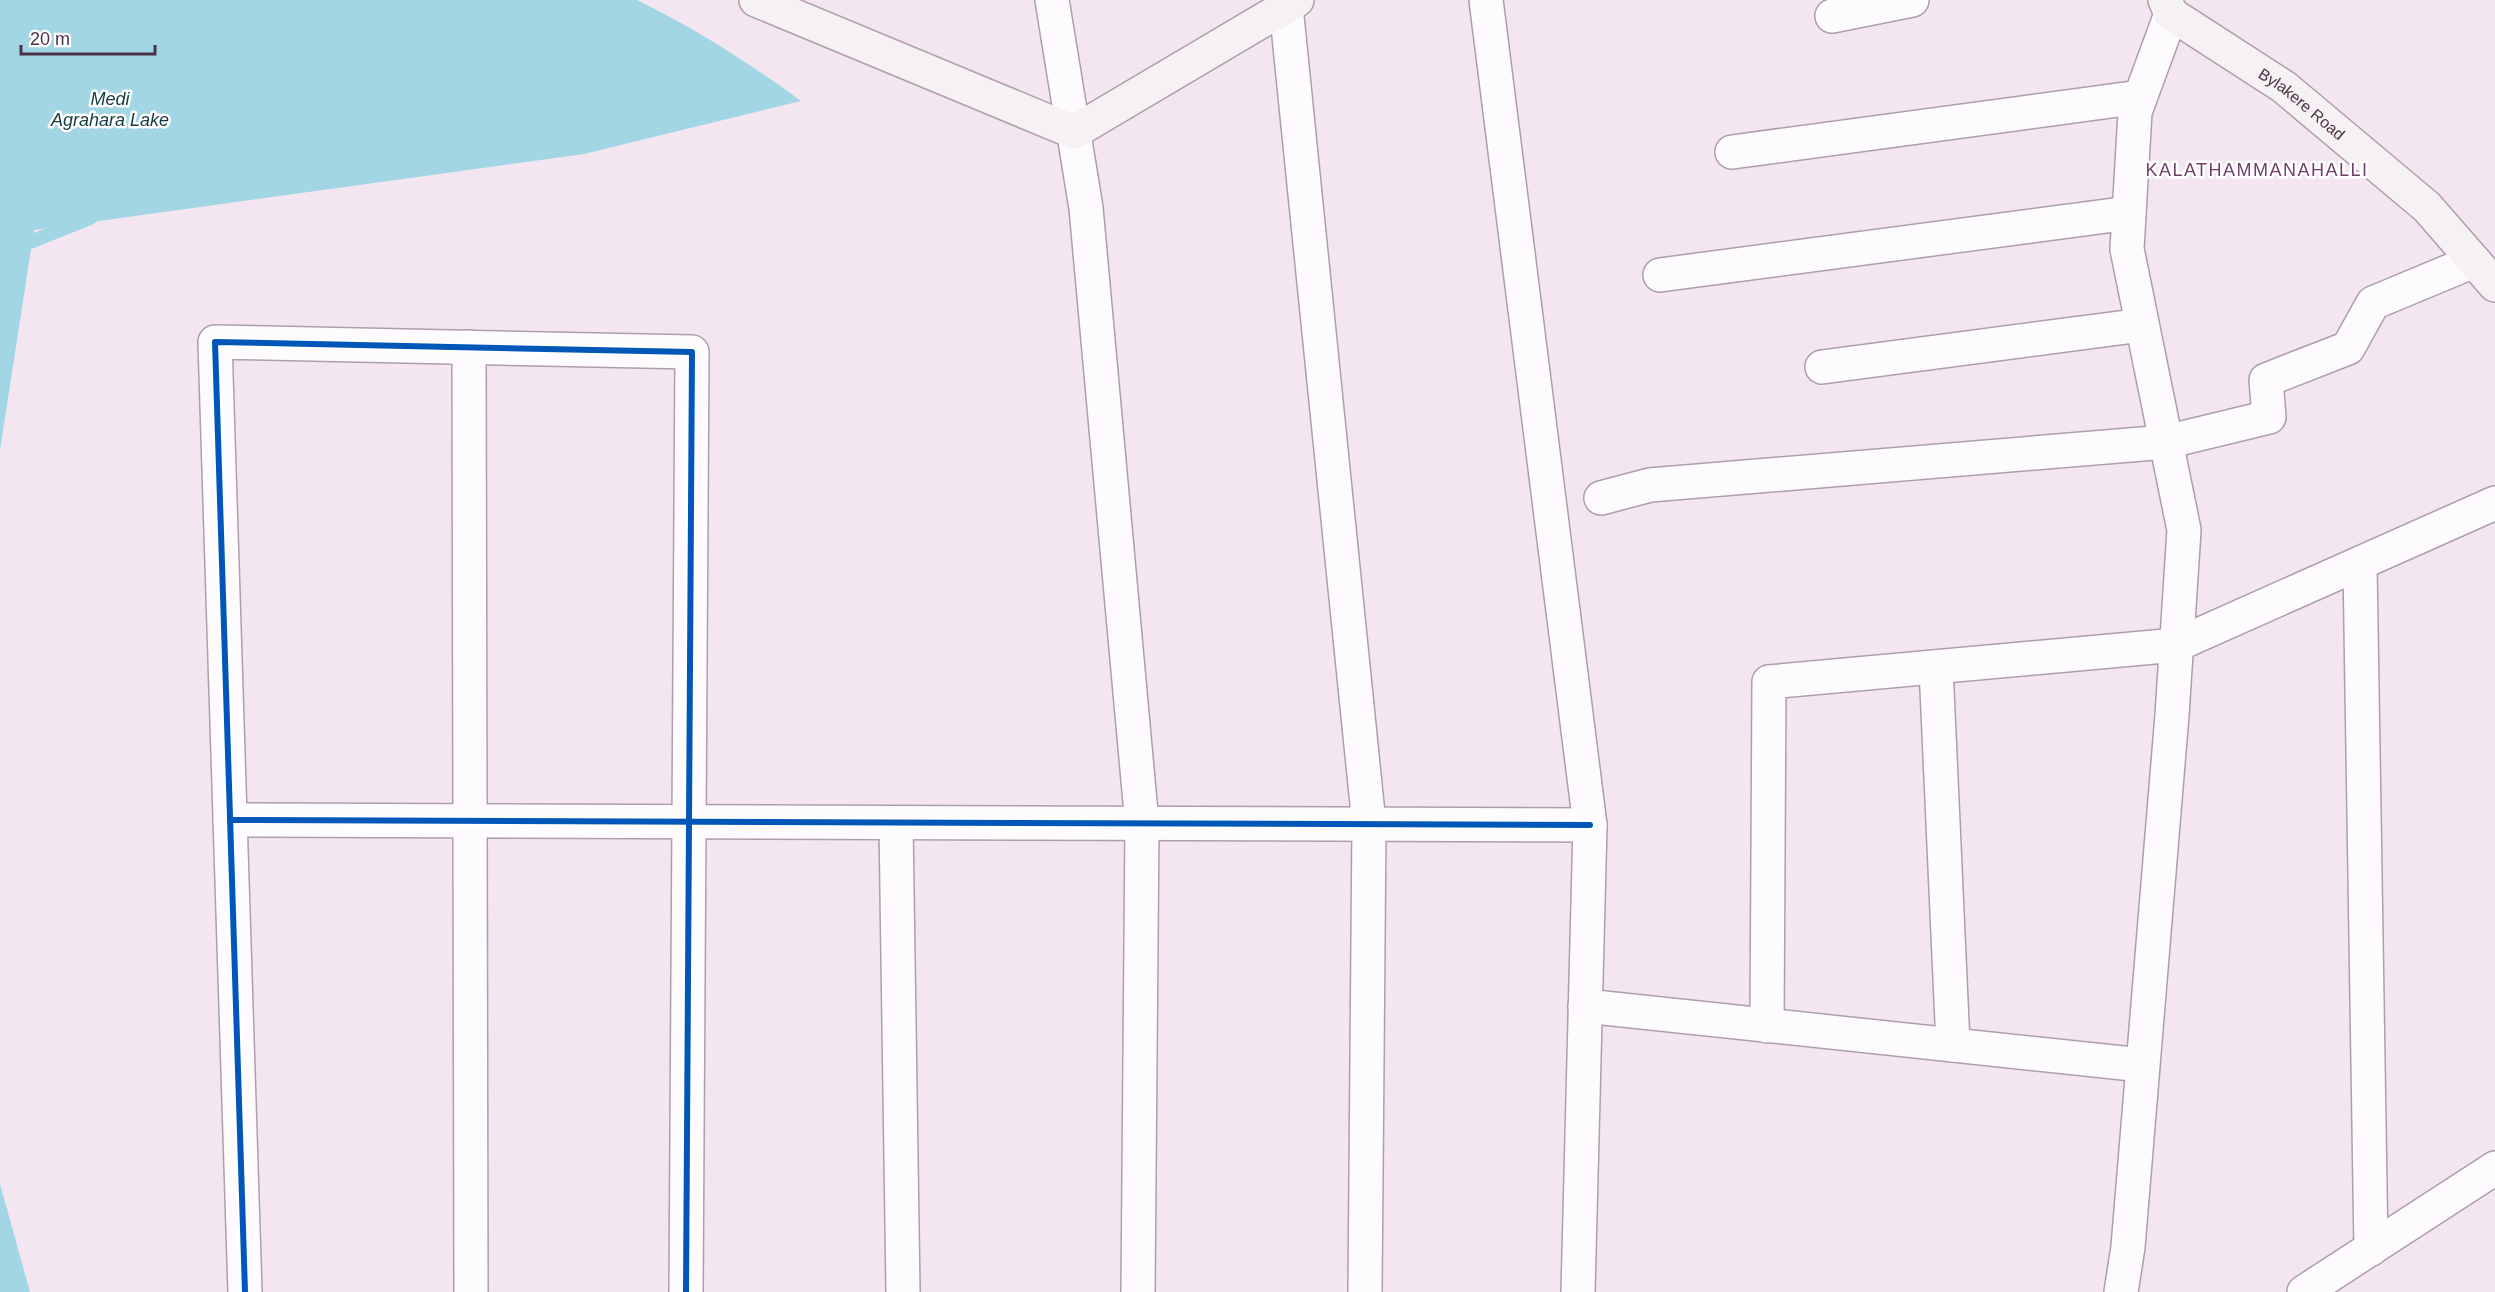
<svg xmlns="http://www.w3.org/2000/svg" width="2495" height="1292" viewBox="0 0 2495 1292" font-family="Arial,sans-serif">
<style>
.water{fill:#a2d6e4}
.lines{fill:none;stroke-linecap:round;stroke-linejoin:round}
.stream{stroke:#a2d6e4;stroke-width:14}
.street-casing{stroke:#ae9eac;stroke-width:36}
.secondary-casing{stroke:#ae9eac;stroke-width:36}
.street{stroke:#fdfbfd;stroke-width:33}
.secondary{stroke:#f6f1f2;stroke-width:33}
.cycleway-casing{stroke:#fff;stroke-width:10}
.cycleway{stroke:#0057b8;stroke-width:6}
.labels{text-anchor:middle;stroke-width:5;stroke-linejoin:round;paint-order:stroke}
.street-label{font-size:16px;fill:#4a3247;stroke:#fff}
.water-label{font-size:18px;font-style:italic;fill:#153b42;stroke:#fff}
.neighbourhood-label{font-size:18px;letter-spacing:1.5px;fill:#713e6b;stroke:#fff}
</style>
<rect width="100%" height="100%" fill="#f3e6f1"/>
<g class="water">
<path d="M0 0H637C696 29 748 62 801 101L584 154 34 230 0 450Z"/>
<path d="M0 1184 30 1292H0Z"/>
</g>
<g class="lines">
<path class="stream" d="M0 254 90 218"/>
<defs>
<g id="street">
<path d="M1052 0 1086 208 1142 824 1138 1292"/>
<path d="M1486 0 1590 825 1578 1292"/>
<path d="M1286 7 1369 824 1365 1292"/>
<path d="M1832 16 1912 0"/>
<path d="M1732 152 2140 97"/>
<path d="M1660 275 2129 213"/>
<path d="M469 347 471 1292"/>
<path d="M1822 367 2142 325"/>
<path d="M1601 498 1650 485 2166 442 2269 417 2266 380 2348 348 2373 303 2474 261"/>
<path d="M2360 564 2371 1249"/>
<path d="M1936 667 1953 1045"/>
<path d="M230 820 1590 825"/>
<path d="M896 823 903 1292"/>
<path d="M1585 1006 2142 1065"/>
<path d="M1767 1026 1769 682 2176 645 2495 503"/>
<path d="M245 1292 215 342 692 352 686 1292"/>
<path d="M2121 1292 2128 1247 2172 715 2184 530 2127 249 2135 112 2171 14"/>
<path d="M2304 1292 2495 1168"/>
</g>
<g id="secondary">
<path d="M756 0 1074 132 1297 0"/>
<path id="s1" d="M2165 0 2171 14 2284 87 2427 207 2495 285"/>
</g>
</defs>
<use href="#street" class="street-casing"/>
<use href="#secondary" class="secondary-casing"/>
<use href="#street" class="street"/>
<use href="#secondary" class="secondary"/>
<defs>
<g id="cycleway">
<path d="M230 820 1590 825"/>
<path d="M245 1292 215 342 692 352 686 1292"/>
</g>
</defs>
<use href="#cycleway" class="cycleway-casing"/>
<use href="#cycleway" class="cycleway"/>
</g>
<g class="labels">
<g class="street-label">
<text dy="6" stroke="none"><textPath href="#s1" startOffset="174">Bylakere Road</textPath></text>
</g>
<g class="water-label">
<text x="110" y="105">Medi<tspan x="110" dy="21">Agrahara Lake</tspan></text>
</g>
<g class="neighbourhood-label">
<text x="2257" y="176">KALATHAMMANAHALLI</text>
</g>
</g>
<path d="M21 45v9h134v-9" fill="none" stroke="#4a3247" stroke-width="3"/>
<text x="30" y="45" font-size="18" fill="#4a3247" stroke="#ffffff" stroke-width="4.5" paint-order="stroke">20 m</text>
</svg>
